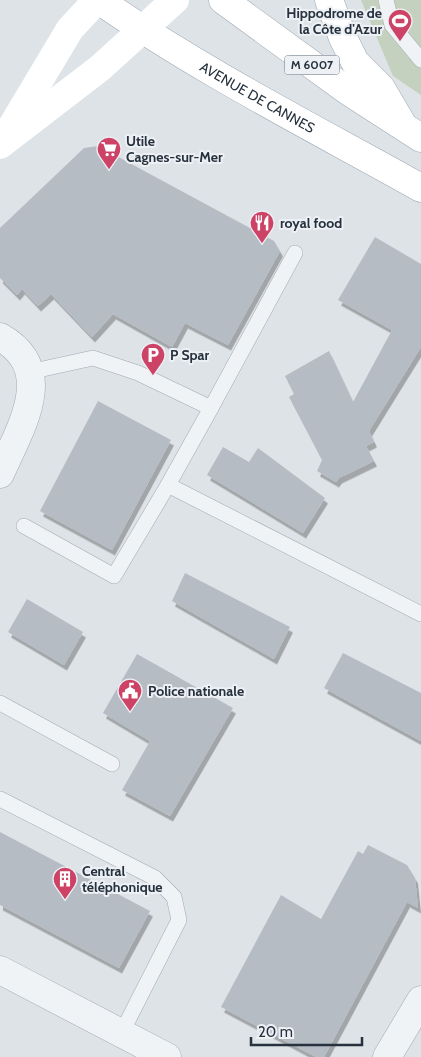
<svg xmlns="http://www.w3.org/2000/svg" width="421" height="1057" viewBox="0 0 421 1057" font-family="Cabin,sans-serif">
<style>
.green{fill:#c5d1bf}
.building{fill:#b5bcc4;filter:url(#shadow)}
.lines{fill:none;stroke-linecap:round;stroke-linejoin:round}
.lane-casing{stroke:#a3aab1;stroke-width:16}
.street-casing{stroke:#a3aab1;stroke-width:29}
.primary-casing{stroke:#9da8b3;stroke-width:29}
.lane{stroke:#f0f3f6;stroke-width:15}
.street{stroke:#f0f3f6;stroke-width:28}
.secondary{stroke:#fff;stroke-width:28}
.primary{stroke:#fff;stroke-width:28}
.labels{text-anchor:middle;stroke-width:4;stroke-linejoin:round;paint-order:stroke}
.shield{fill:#edf1f5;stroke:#626b75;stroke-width:1}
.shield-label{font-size:12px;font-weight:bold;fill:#27323e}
.poi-label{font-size:14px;font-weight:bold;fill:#27323e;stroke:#edf1f5;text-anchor:start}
.street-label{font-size:14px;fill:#27323e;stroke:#edf1f5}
</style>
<defs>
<filter id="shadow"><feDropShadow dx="3" dy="5.5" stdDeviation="0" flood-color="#0004"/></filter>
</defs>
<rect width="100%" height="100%" fill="#dee3e7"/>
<path class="green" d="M361 0H421V95L393 76Z"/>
<g class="building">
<path d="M98 146 274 241 280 251 228 345 185 323 172 347 113 314 92 337 51 294 38 306 22 289 17 295 0 278V228L84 148Z"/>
<path d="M375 237 421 264V347L369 431 374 442 366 446 374 461 339 478 336 482 317 471 322 460 289 397 294 394 285 376 329 351 353 402 392 330 338 300Z"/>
<path d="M98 401 171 440 112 550 40 511Z"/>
<path d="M223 447 249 462 258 448 325 498 303 533 207 475Z"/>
<path d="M185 573 290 627 274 659 172 601Z"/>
<path d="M27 599 83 632 64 665 8 632Z"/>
<path d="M343 653 421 693V741L324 688Z"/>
<path d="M137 654 233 708 170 816 122 790 150 741 103 713Z"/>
<path d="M0 832 150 911 119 968 0 905Z"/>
<path d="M368 845 407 865 415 878 418 908 407 902 324 1057H316L221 1007 281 895 321 919 358 851 363 854Z"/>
</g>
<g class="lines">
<defs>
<g id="lane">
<path d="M386 0 392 25 421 60"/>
<path d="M29 372 93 358 138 373 211 408 168 485 421 614"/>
<path d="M211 408 295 253"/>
<path d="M24 526 114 576 168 485"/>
<path d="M0 703 112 764"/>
<path d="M0 799 155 878 174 897 179 920 121 1034"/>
</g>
<g id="street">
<path d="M0 337C59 370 19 430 0 474"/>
<path d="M0 970 167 1057"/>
<path d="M387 1057 421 1000"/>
</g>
<g id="primary">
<path id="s1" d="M99 0C201 71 312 127 421 188"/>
<path d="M223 0 348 91 421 138"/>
<path d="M329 0 343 38 355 62 381 88 401 122"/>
</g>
</defs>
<use href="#lane" class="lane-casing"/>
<use href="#street" class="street-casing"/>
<use href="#primary" class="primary-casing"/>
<use href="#lane" class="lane"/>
<use href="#street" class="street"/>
<g class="secondary">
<path d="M9 131 70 29 97 0"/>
<path d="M0 145 100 68 175 0"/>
</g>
<use href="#primary" class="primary"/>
</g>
<defs>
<symbol id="stadium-pin" viewBox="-11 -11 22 30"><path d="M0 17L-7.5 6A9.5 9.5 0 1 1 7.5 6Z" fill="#cc4366" stroke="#edf1f5"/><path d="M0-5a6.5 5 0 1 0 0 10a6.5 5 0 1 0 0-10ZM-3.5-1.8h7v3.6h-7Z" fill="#fff"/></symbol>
<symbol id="supermarket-pin" viewBox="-11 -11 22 30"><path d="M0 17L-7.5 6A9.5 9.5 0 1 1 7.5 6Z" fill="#cc4366" stroke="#edf1f5"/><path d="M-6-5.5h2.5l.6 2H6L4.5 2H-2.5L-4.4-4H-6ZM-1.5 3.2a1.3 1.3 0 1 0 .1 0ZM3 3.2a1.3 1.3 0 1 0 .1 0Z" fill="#fff"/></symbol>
<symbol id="restaurant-pin" viewBox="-11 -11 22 30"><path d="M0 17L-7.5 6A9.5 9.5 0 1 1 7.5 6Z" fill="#cc4366" stroke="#edf1f5"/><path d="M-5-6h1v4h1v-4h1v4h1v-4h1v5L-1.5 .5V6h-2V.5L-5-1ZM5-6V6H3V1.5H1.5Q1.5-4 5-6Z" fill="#fff"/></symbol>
<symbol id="parking-pin" viewBox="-11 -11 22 30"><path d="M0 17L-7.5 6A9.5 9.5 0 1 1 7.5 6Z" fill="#cc4366" stroke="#edf1f5"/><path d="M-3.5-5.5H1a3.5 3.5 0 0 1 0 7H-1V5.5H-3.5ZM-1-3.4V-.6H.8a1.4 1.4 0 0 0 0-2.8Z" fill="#fff"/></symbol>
<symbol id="civic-pin" viewBox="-11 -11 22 30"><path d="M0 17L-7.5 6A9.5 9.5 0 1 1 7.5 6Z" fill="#cc4366" stroke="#edf1f5"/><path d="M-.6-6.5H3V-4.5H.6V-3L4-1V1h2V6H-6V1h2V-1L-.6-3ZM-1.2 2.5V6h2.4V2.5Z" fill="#fff"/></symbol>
<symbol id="building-pin" viewBox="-11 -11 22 30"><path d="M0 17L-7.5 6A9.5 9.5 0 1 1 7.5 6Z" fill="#cc4366" stroke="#edf1f5"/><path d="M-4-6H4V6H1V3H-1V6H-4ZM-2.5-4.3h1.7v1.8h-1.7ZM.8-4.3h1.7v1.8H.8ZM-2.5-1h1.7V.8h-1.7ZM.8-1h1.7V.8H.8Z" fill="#fff"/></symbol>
</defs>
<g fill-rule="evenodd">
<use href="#stadium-pin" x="386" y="7" width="28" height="38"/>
<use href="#supermarket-pin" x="95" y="135" width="28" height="38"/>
<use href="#restaurant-pin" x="248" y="209" width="28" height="38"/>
<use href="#parking-pin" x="139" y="341" width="28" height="38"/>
<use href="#civic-pin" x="116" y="677" width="28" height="38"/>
<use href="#building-pin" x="51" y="865" width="28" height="38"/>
</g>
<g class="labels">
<rect class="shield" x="284.5" y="55.5" width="55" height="19" rx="4"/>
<g class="shield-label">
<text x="312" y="69">M 6007</text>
</g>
<g class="poi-label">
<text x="382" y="18" text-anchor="end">Hippodrome de<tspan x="382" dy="16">la Côte d'Azur</tspan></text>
<text x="126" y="146">Utile<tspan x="126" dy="16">Cagnes-sur-Mer</tspan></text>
<text x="280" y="228">royal food</text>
<text x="170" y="360">P Spar</text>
<text x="148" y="696">Police nationale</text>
<text x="82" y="876">Central<tspan x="82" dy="16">téléphonique</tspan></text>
</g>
<g class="street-label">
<text dy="5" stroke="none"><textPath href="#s1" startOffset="186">AVENUE DE CANNES</textPath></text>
</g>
</g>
<path d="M251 1037v8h111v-8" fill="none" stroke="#27323e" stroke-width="2.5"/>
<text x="258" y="1037" font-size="15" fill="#27323e" stroke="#edf1f5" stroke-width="4" paint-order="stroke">20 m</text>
</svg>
